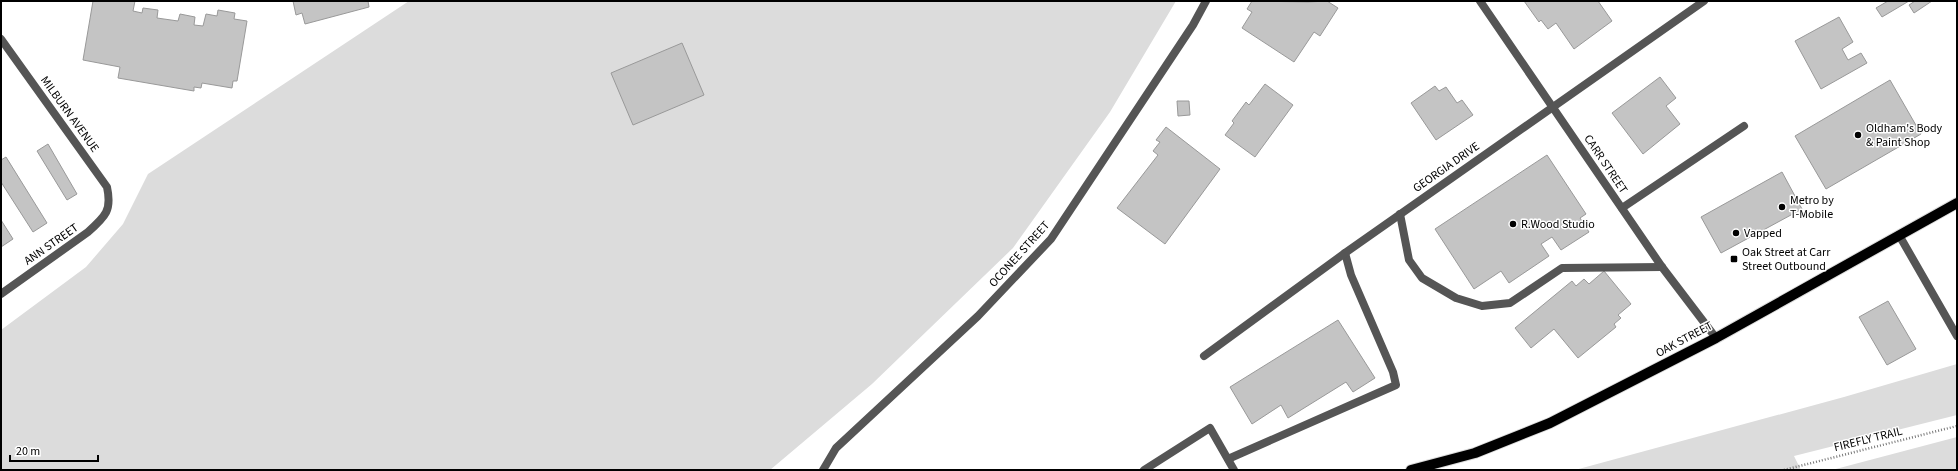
<svg xmlns="http://www.w3.org/2000/svg" width="1958" height="471" viewBox="0 0 1958 471" font-family="'Source Sans 3',sans-serif">
<style>
.green{fill:#dcdcdc}
.building{fill:#c4c4c4;stroke:#999}
.lines{fill:none;stroke-linecap:round;stroke-linejoin:round}
.primary-casing{stroke:#dbdbdb;stroke-width:12}
.path{stroke:#777;stroke-width:2.5;stroke-dasharray:1 2;stroke-linecap:butt}
.lane{stroke:#555;stroke-width:8}
.street{stroke:#555;stroke-width:8}
.primary{stroke:#000;stroke-width:10}
.poi-dot{fill:#000;stroke:#fff;stroke-width:1.5}
.labels{text-anchor:middle;stroke-width:3;stroke-linejoin:round;paint-order:stroke}
.street-label{font-size:12px;fill:#000;stroke:#fff}
.poi-label{font-size:12px;fill:#000;stroke:#fff;text-anchor:start}
</style>
<rect width="100%" height="100%" fill="#fff"/>
<g class="green">
<path d="M409 1H1176L1110 112 1013 248 872 384 770 470H1V330L86 267 123 224 148 174Z"/>
<path d="M1957 364V415L1794 456 1801 470H1575L1844 397Z"/>
<path d="M1957 437V470H1832Z"/>
</g>
<g class="building">
<path d="M93 1H135L133 11 142 13 143 8 158 10 157 18 178 21 180 14 195 17 194 25 203 26 206 14 217 16 218 10 235 13 234 19 247 21 237 81H233L232 88 202 83 201 88 194 87V91L118 78 120 67 83 60Z"/>
<path d="M293 1H368L369 7 305 24 302 13 296 15Z"/>
<path d="M1252 1 1308 2 1327 1 1338 8 1320 36 1314 32 1294 62 1242 28 1252 12 1247 9Z"/>
<path d="M1524 1H1598L1612 21 1574 49 1556 23 1548 29 1541 20 1539 22Z"/>
<path d="M1888 1H1909L1882 17 1876 8Z"/>
<path d="M1915 1H1932L1914 13 1909 5Z"/>
<path d="M1839 17 1853 42 1842 49 1848 60 1861 53 1867 63 1821 89 1795 41Z"/>
<path d="M682 43 704 95 633 125 611 73Z"/>
<path d="M1660 77 1676 98 1666 106 1680 124 1643 154 1612 113Z"/>
<path d="M1890 80 1921 134 1826 189 1795 136Z"/>
<path d="M1265 84 1293 105 1255 157 1225 135 1234 123 1232 121 1246 102 1249 105Z"/>
<path d="M1435 86 1439 91 1446 87 1457 103 1462 100 1473 115 1436 140 1411 103Z"/>
<path d="M1177 101H1189L1190 115 1178 116Z"/>
<path d="M1166 127 1220 169 1165 244 1117 208 1158 155 1153 151 1160 142 1156 140Z"/>
<path d="M48 144 77 194 67 200 37 151Z"/>
<path d="M1547 155 1586 214 1580 218 1589 232 1561 250 1552 237 1541 244 1549 256 1509 283 1501 271 1474 289 1435 229Z"/>
<path d="M6 157 47 223 33 232 1 182V160Z"/>
<path d="M1782 172 1802 209 1721 253 1701 217Z"/>
<path d="M1 220 13 239 1 247Z"/>
<path d="M1604 271 1631 304 1618 315 1621 318 1614 324 1616 327 1578 358 1554 329 1531 348 1515 328 1572 281 1576 286 1584 279 1589 284Z"/>
<path d="M1888 301 1916 349 1887 365 1859 317Z"/>
<path d="M1338 320 1375 378 1353 392 1346 382 1288 418 1281 405 1252 424 1230 387Z"/>
</g>
<g class="lines">
<defs>
<path id="primary" d="M1411 470 1475 453 1550 423 1716 338 1957 203"/>
</defs>
<use href="#primary" class="primary-casing"/>
<path class="path" d="M1784 470 1957 426"/>
<g class="lane">
<path d="M1622 208 1744 126"/>
<path d="M1400 214 1409 260 1422 278 1456 298 1482 306 1510 303 1562 268 1662 267"/>
<path d="M1899 235 1957 336"/>
<path d="M1228 459 1396 385 1393 372 1351 275 1345 253"/>
<path d="M1144 470 1210 428 1234 470"/>
</g>
<g class="street">
<path d="M1480 1 1662 267 1716 338"/>
<path d="M1 39 107 187C112 210 106 216 88 232L1 294"/>
<path d="M1204 356 1345 253 1704 1"/>
<path d="M823 470 836 448 978 316 1051 239 1193 25 1206 1"/>
</g>
<use href="#primary" class="primary"/>
</g>
<g class="poi-dot">
<circle cx="1858" cy="135" r="4"/>
<circle cx="1782" cy="207" r="4"/>
<circle cx="1513" cy="224" r="4"/>
<circle cx="1736" cy="233" r="4"/>
<rect x="1730" y="255" width="8" height="8" rx="2"/>
</g>
<g class="labels">
<g class="street-label">
<text transform="translate(70 114) rotate(54)" y="4">MILBURN AVENUE</text>
<text transform="translate(1606 164) rotate(56)" y="4">CARR STREET</text>
<text transform="translate(1446 167) rotate(-35)" y="4">GEORGIA DRIVE</text>
<text transform="translate(51 244) rotate(-35)" y="4">ANN STREET</text>
<text transform="translate(1019 254) rotate(-48)" y="4">OCONEE STREET</text>
<text transform="translate(1684 339) rotate(-28)" y="4">OAK STREET</text>
<text transform="translate(1868 439) rotate(-14)" y="4">FIREFLY TRAIL</text>
</g>
<g class="poi-label">
<text x="1866" y="132">Oldham's Body<tspan x="1866" dy="14">&amp; Paint Shop</tspan></text>
<text x="1790" y="204">Metro by<tspan x="1790" dy="14">T-Mobile</tspan></text>
<text x="1521" y="228">R.Wood Studio</text>
<text x="1744" y="237">Vapped</text>
<text x="1742" y="256">Oak Street at Carr<tspan x="1742" dy="14">Street Outbound</tspan></text>
</g>
</g>
<rect width="1958" height="471" fill="none" stroke="#000000" stroke-width="4"/>
<path d="M10 455v6h88v-6" fill="none" stroke="#000000" stroke-width="2"/>
<text x="16" y="455" font-size="12" fill="#000000" stroke="#ffffff" stroke-width="3" paint-order="stroke">20 m</text>
</svg>
